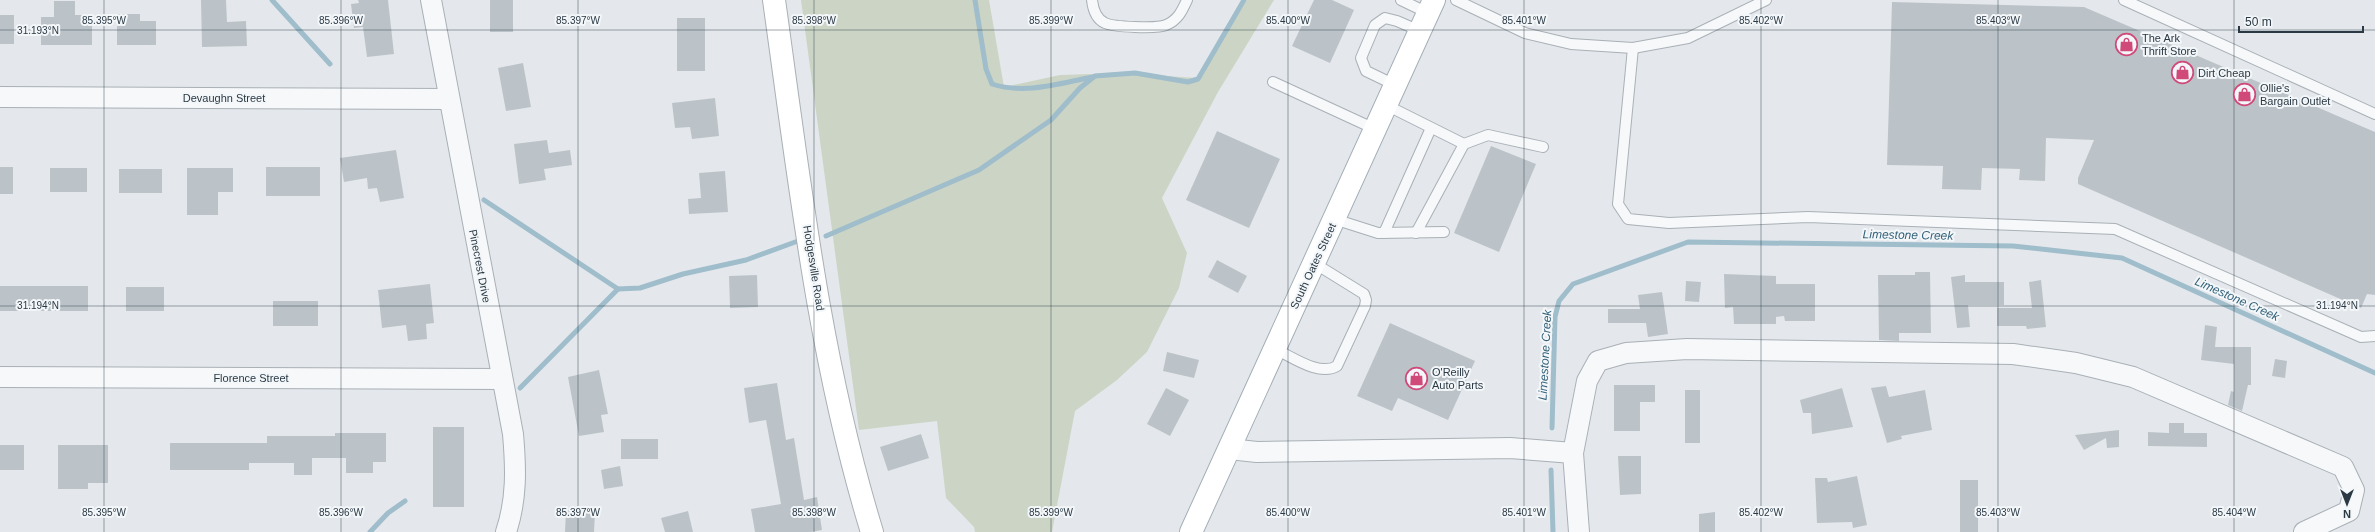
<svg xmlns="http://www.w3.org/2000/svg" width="2375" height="532" viewBox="0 0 2375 532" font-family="Arial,sans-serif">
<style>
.green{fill:#ccd5c5}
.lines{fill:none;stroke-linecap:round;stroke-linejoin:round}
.stream{stroke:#9fbdcb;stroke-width:5}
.building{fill:#bbc3c9}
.lane-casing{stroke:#a9b0b6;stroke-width:12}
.street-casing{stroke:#a9b0b6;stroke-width:22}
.secondary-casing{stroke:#a9b0b6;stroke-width:24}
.primary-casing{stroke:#a3afb7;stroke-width:24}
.lane{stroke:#f6f8fa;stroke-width:10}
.street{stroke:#f6f8fa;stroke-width:20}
.secondary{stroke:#fff;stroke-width:22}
.primary{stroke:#fff;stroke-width:22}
.ticks{fill:none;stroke:#2b3944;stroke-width:1;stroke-opacity:0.45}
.labels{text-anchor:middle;stroke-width:4;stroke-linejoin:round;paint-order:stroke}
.poi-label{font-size:11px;fill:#2b3944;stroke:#f3f7f9;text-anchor:start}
.street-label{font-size:11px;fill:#2b3944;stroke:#f3f7f9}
.water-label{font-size:12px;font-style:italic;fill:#346179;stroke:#f3f7f9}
.ticks-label{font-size:10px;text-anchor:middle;fill:#2b3944;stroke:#f3f7f9;stroke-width:4;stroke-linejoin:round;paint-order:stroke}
</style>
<rect width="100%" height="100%" fill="#e4e8ec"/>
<path class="green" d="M801 0H989L1004 87 1060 75 1122 73 1196 78 1247 0H1274L1218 92 1162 198 1187 253 1179 288 1147 352 1117 380 1075 411 1052 532H975L974 527 946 498 937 421 859 430Z"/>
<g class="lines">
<g class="stream">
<path d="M272 0 330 64"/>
<path d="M975 0 986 69 992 84C1025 95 1060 83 1093 77"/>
<path d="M484 200 618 289 640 288 683 274 746 260 798 241"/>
<path d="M826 236 979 170 1051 120 1080 88 1095 76 1135 73 1188 82 1198 79 1244 0"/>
<path d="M520 388 618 289"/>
<path d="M1552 428 1555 317 1559 301 1573 284 1688 242 2013 246 2122 258 2375 373"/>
<path d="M1551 470 1553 532"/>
<path d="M370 532 388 513 405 501"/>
</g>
</g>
<g class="building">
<path d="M201 0H226L227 22 246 21 247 46 202 47Z"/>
<path d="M358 0H388L394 54 367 57 363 27 354 28 351 4 359 3Z"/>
<rect x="490" y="0" width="23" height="32"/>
<path d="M1314 0H1332L1354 10 1330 63 1292 46Z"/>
<path d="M54 1H75V15H92V45H41V17H54Z"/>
<path d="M1892 2 2084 7 2375 132V295L2367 294 2361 308 2078 184V178L2094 140 2046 138 2045 181 2019 180 2020 169 1982 168 1981 190 1942 189 1943 166 1887 165Z"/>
<path d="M117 14H140V21H156V45H117Z"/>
<rect x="0" y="15" width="14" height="29"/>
<rect x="677" y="18" width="28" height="53"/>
<path d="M523 63 531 107 506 111 498 68Z"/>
<path d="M715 98 719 136 692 139 690 127 675 128 672 103Z"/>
<path d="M1217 131 1280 159 1249 228 1186 200Z"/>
<path d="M547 140 549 153 570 150 572 165 544 169 546 180 519 184 514 144Z"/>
<path d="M1491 146 1536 164 1499 252 1454 233Z"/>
<path d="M396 150 404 198 380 202 377 188 368 189 367 178 344 182 340 158Z"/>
<rect x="0" y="167" width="13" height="27"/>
<rect x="266" y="167" width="54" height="29"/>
<rect x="50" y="168" width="37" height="24"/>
<path d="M187 168H233V192H218V215H187Z"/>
<rect x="119" y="169" width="43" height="24"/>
<path d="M725 171 728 212 689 214 688 199 701 198 699 173Z"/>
<path d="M1217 260 1247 276 1238 293 1208 277Z"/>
<path d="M1915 272H1930L1931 333H1899V341L1879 340 1878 275H1915Z"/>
<path d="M1724 274 1776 276V284H1815V321H1785L1784 316 1776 317V324H1734L1733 307 1725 308Z"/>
<path d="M757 275 758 307 730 308 729 276Z"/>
<path d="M1965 275V282H2004V305H1968L1970 327 1957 328 1951 277Z"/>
<path d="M2041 280 2046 327 2027 329 2026 326H1997V308H2032L2029 282Z"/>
<path d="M1686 281 1701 282 1699 302 1685 301Z"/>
<path d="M430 284 434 323 426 324 427 339 408 341 406 325 382 328 378 290Z"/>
<rect x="0" y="286" width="88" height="25"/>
<rect x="126" y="287" width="38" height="24"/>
<path d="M1662 292 1668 334 1648 337 1646 323H1608V309H1640L1638 295Z"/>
<rect x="273" y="301" width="45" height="25"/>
<path d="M1390 323 1475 361 1448 420 1398 398 1392 411 1357 396Z"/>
<path d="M2205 325 2217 327 2215 347H2251V385H2248L2242 411 2228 405 2231 391 2234 392V364L2201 360Z"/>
<path d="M1167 352 1199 360 1194 378 1163 371Z"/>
<path d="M2275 359 2287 361 2285 378 2272 376Z"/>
<path d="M599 370 608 414 601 415 604 432 579 436 568 377Z"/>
<path d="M777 383 786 440 794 438 804 500 817 497 822 530 811 532H755L751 509 781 504 766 420 749 423 744 388Z"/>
<path d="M1614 385H1655V402H1640V431H1614Z"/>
<path d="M1886 386 1889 397 1925 390 1932 430 1901 436 1902 439 1887 443 1871 388Z"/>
<path d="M1166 388 1189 400 1170 436 1147 424Z"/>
<path d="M1842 388 1853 427 1812 434 1811 413H1803L1800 400Z"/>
<rect x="1685" y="390" width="15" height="53"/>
<path d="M2169 423H2184V433H2207V447L2148 446V432L2169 433Z"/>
<rect x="433" y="427" width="31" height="80"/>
<path d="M2119 430V447L2107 448 2106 438 2084 450 2075 435Z"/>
<path d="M335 433H386V462H373V473H346V458H312V475H294V463H249V470H170V443H267V436H335Z"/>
<path d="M921 434 929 458 888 471 880 447Z"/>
<rect x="621" y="439" width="37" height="20"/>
<rect x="0" y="445" width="24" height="25"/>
<path d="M58 445H108V483H88V489H58Z"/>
<path d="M1618 456H1641V494L1620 495Z"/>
<path d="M620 466 623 486 604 489 601 470Z"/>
<path d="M1857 476 1867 525 1853 528 1852 522 1817 523 1815 478H1827L1828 482Z"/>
<rect x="1960" y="480" width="18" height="52"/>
<path d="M566 510 595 512 594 532H565Z"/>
<path d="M688 511 693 532H665L661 518Z"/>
<path d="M1715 512V532H1699V514Z"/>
</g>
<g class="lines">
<defs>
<g id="lane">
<path d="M1092 0C1093 9 1096 19 1105 23 1113 27 1157 29 1166 25 1178 20 1182 11 1187 0"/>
<path d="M1401 0 1428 13"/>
<path d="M1456 0 1525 33 1571 44 1633 48 1688 38 1766 0"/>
<path d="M2124 0 2375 114"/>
<path d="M1633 48 1618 204 1628 219 1669 223 1808 217 2115 229 2361 337 2375 336"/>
<path d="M1273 82 1375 129"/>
<path d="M1395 85 1366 71 1361 58 1375 25 1385 18 1397 21 1420 31"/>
<path d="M1386 105 1464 144 1488 135 1543 147"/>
<path d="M1334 219 1378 233 1444 232"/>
<path d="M1384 233 1431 128"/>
<path d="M1416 233 1464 144"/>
<path d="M1275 349C1291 356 1319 377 1337 366L1365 306 1366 300 1364 294 1314 263"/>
</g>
<g id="street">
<path d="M431 0 513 434C516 468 517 499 506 532"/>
<path d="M0 97 449 99"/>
<path d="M0 377 502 379"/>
<path d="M1229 449 1257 452 1510 448 1573 453"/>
<path d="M1579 532 1573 453 1587 381 1598 361 1626 353 1687 349 2013 354 2076 363 2133 377 2343 467 2354 490 2349 511 2304 532"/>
</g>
<path id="secondary" d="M774 0C799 178 819 360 872 532"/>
<path id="primary" d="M1191 532 1434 0"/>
</defs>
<use href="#lane" class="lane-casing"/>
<use href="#street" class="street-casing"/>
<use href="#secondary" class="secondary-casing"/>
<use href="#primary" class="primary-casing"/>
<use href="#lane" class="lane"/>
<use href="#street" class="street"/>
<use href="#secondary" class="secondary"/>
<use href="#primary" class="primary"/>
</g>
<path class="ticks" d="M104 0V532M341 0V532M578 0V532M814 0V532M1051 0V532M1288 0V532M1524 0V532M1761 0V532M1998 0V532M2234 0V532M0 30H2375M0 306H2375"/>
<defs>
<symbol id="shop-ring" viewBox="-11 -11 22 22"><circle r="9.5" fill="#f3f7f9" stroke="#d04979" stroke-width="1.5"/><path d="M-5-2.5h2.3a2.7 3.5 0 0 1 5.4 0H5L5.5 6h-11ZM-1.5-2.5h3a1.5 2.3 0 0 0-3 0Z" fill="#d04979"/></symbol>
</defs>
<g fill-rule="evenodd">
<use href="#shop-ring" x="2114" y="32" width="25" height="25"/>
<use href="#shop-ring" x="2170" y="60" width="25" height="25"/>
<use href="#shop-ring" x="2232" y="82" width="25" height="25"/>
<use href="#shop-ring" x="1404" y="366" width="25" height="25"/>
</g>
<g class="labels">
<g class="poi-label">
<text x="2142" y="42">The Ark<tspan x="2142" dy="13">Thrift Store</tspan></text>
<text x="2198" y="77">Dirt Cheap</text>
<text x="2260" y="92">Ollie's<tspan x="2260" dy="13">Bargain Outlet</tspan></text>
<text x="1432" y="376">O'Reilly<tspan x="1432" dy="13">Auto Parts</tspan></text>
</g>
<g class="street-label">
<text x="224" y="102">Devaughn Street</text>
<text transform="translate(480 266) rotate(79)" y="4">Pinecrest Drive</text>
<text transform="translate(1313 266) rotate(-65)" y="4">South Oates Street</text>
<text transform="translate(814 268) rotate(81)" y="4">Hodgesville Road</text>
<text x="251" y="382">Florence Street</text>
</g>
<g class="water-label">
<text transform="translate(1908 235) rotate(1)" y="4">Limestone Creek</text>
<text transform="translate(2237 299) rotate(24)" y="4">Limestone Creek</text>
<text transform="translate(1545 355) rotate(-87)" y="4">Limestone Creek</text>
</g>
</g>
<g class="ticks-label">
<text x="104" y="24">85.395°W</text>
<text x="341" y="24">85.396°W</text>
<text x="578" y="24">85.397°W</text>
<text x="814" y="24">85.398°W</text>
<text x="1051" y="24">85.399°W</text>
<text x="1288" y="24">85.400°W</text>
<text x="1524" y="24">85.401°W</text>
<text x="1761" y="24">85.402°W</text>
<text x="1998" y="24">85.403°W</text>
<text x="38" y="34">31.193°N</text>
<text x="2337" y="309">31.194°N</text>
<text x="38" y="309">31.194°N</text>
<text x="104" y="516">85.395°W</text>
<text x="341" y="516">85.396°W</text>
<text x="578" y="516">85.397°W</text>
<text x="814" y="516">85.398°W</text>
<text x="1051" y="516">85.399°W</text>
<text x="1288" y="516">85.400°W</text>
<text x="1524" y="516">85.401°W</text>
<text x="1761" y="516">85.402°W</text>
<text x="1998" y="516">85.403°W</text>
<text x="2234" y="516">85.404°W</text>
</g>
<g transform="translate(2347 504) rotate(180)" stroke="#f3f7f9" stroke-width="3" paint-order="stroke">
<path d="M0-3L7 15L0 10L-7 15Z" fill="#2b3944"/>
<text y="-6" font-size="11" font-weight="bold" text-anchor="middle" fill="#2b3944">N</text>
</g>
<path d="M2239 26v6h124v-6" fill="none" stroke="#2b3944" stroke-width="2"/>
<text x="2245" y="26" font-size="12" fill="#2b3944" stroke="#f3f7f9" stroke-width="3" paint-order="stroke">50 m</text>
</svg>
